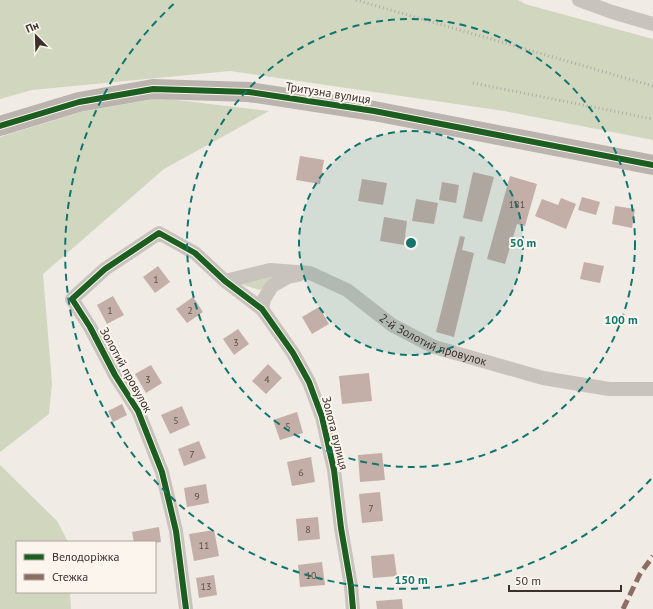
<svg xmlns="http://www.w3.org/2000/svg" width="653" height="609" viewBox="0 0 653 609" font-family="'PT Sans',sans-serif">
<style>
.green{fill:#d1d6bf}
.building{fill:#c3afa7}
.lines{fill:none;stroke-linecap:round;stroke-linejoin:round}
.street{stroke:#c9c3be;stroke-width:14}
.secondary{stroke:#bab3ae;stroke-width:20}
.rail{stroke:#b1aca8;stroke-width:3;stroke-dasharray:1 3;stroke-linecap:butt}
.quiet{stroke:#8d6e63;stroke-width:5;stroke-dasharray:10 5;stroke-linecap:butt}
.cycleway-casing{stroke:#fbf5ee;stroke-width:8}
.cycleway{stroke:#1b5e20;stroke-width:6}
.ring{fill:none;stroke:#0f766e;stroke-width:2;stroke-dasharray:7 5}
.labels{text-anchor:middle;stroke-width:4;stroke-linejoin:round;paint-order:stroke}
.number-label{font-size:10px;fill:#5d504a}
.street-label{font-size:12px;fill:#3b302b;stroke:#fbf5ee}
.centre{fill:#0f766e;stroke:#fbf5ee;stroke-width:2}
.ring-label{font-size:12px;text-anchor:middle;font-weight:bold;fill:#0f766e;stroke:#fbf5ee;stroke-width:4;stroke-linejoin:round;paint-order:stroke}
</style>
<rect width="100%" height="100%" fill="#f0ebe5"/>
<g class="green">
<path d="M0 0H518L525 4 653 39V140L504 111 230 71 32 90 0 99Z"/>
<path d="M160 98 269 111 164 169 43 274 52 383 49 414 0 452V137L81 112Z"/>
<path d="M263 275H282L260 290 237 283Z"/>
<path d="M0 465 57 521 68 542H17V592H70L71 609H0Z"/>
</g>
<g class="building">
<path d="M300 156 324 160 320 184 296 180Z"/>
<path d="M473 172 494 177 482 222 463 218Z"/>
<path d="M510 176 537 184 525 226 517 224 505 264 487 259Z"/>
<path d="M362 179 387 183 383 205 358 201Z"/>
<path d="M442 182 459 185 456 203 439 200Z"/>
<path d="M582 197 600 202 596 215 578 210Z"/>
<path d="M561 198 576 204 566 229 535 216 542 199 558 205Z"/>
<path d="M416 199 438 203 434 224 412 221Z"/>
<path d="M615 206 635 209 632 228 612 224Z"/>
<path d="M384 217 407 221 404 245 380 241Z"/>
<path d="M460 236 465 237 462 250 474 253 454 337 436 332Z"/>
<path d="M584 262 604 266 600 283 580 279Z"/>
<path d="M158 266 170 282 155 293 143 277Z"/>
<path d="M113 296 124 315 107 324 97 305Z"/>
<path d="M193 297 203 312 187 323 176 309Z"/>
<path d="M319 307 329 324 312 334 302 317Z"/>
<path d="M238 329 249 344 234 355 223 339Z"/>
<path d="M268 364 282 378 266 394 252 381Z"/>
<path d="M151 365 162 383 146 393 135 374Z"/>
<path d="M369 373 372 401 342 404 339 376Z"/>
<path d="M122 404 127 415 113 422 108 411Z"/>
<path d="M182 406 190 425 170 434 161 415Z"/>
<path d="M297 412 303 433 280 440 273 420Z"/>
<path d="M199 441 206 458 184 466 178 449Z"/>
<path d="M382 453 385 480 360 482 358 455Z"/>
<path d="M311 457 315 482 292 486 287 462Z"/>
<path d="M206 484 209 503 187 507 184 488Z"/>
<path d="M380 492 383 521 362 523 359 494Z"/>
<path d="M318 517 320 539 298 541 296 519Z"/>
<path d="M159 527 161 542 155 543V542H134L132 532Z"/>
<path d="M214 530 219 556 194 561 189 534Z"/>
<path d="M394 554 397 576 373 578 371 556Z"/>
<path d="M322 562 325 585 300 587 298 565Z"/>
<path d="M214 575 217 595 199 598 196 578Z"/>
<path d="M402 599 403 609H377L376 601Z"/>
</g>
<g class="lines">
<g class="street">
<path d="M579 0 612 12 653 24"/>
<path id="s1" d="M225 281 270 270 310 273 347 290 392 325 434 347 543 378 609 389H653"/>
<path d="M262 309 264 299 272 286 288 277 298 275"/>
<path d="M186 609 176 531 162 472 138 411 115 375 90 327 72 299 105 269 159 233 195 253 225 281 262 309 293 353 309 382 322 417 334 470 341 528 351 586 353 609"/>
</g>
<path class="secondary" d="M0 126 79 102 153 89 249 92 374 111 653 165"/>
<g class="rail">
<path d="M356 0 653 86"/>
<path d="M473 83 653 119"/>
</g>
<path class="quiet" d="M623 609 640 574 653 556"/>
<defs>
<g id="cycleway">
<path d="M0 126 79 102 153 89 249 92 374 111 653 165"/>
<path d="M186 609 176 531 162 472 138 411 115 375 90 327 72 299 105 269 159 233 195 253 225 281 262 309 293 353 309 382 322 417 334 470 341 528 351 586 353 609"/>
</g>
</defs>
<use href="#cycleway" class="cycleway-casing"/>
<use href="#cycleway" class="cycleway"/>
</g>
<circle cx="411" cy="243" r="112" fill="#0f766e" fill-opacity=".12"/>
<g class="ring">
<circle cx="411" cy="243" r="112"/>
<circle cx="411" cy="243" r="224"/>
<path d="M651 479A337 337 0 1 1 177 1"/>
</g>
<g class="labels">
<g class="number-label">
<text x="517" y="208">181</text>
<text x="156" y="283">1</text>
<text x="110" y="314">1</text>
<text x="190" y="314">2</text>
<text x="236" y="346">3</text>
<text x="148" y="383">3</text>
<text x="267" y="383">4</text>
<text x="176" y="424">5</text>
<text x="288" y="430">5</text>
<text x="192" y="458">7</text>
<text x="301" y="476">6</text>
<text x="197" y="500">9</text>
<text x="371" y="512">7</text>
<text x="308" y="533">8</text>
<text x="204" y="549">11</text>
<text x="311" y="579">10</text>
<text x="206" y="590">13</text>
</g>
<g class="street-label">
<text transform="translate(328 93) rotate(9)" y="4">Тритузна вулиця</text>
<text dy="4" stroke="none"><textPath href="#s1" startOffset="228">2-й Золотий провулок</textPath></text>
<text transform="translate(126 370) rotate(61)" y="4">Золотий провулок</text>
<text transform="translate(335 433) rotate(76)" y="4">Золота вулиця</text>
</g>
</g>
<circle cx="411" cy="243" r="6" class="centre"/>
<g class="ring-label">
<text x="523" y="247">50 m</text>
<text x="621" y="324">100 m</text>
<text x="411" y="584">150 m</text>
</g>
<rect x="16" y="541" width="140" height="52" fill="#fbf5ee" stroke="#aea6a0"/>
<rect x="24" y="554" width="20" height="6" fill="#1b5e20" stroke="#aea6a0"/>
<text x="52" y="561" font-size="12" fill="#3b302b">Велодоріжка</text>
<rect x="24" y="574" width="20" height="6" fill="#8d6e63" stroke="#aea6a0"/>
<text x="52" y="581" font-size="12" fill="#3b302b">Стежка</text>
<g transform="translate(36 36) rotate(337)" stroke="#fbf5ee" stroke-width="3" paint-order="stroke">
<path d="M0-3L7 15L0 10L-7 15Z" fill="#3b302b"/>
<text y="-6" font-size="11" font-weight="bold" text-anchor="middle" fill="#3b302b">Пн</text>
</g>
<path d="M509 585v6h112v-6" fill="none" stroke="#3b302b" stroke-width="2"/>
<text x="515" y="585" font-size="12" fill="#3b302b" stroke="#fbf5ee" stroke-width="3" paint-order="stroke">50 m</text>
</svg>
